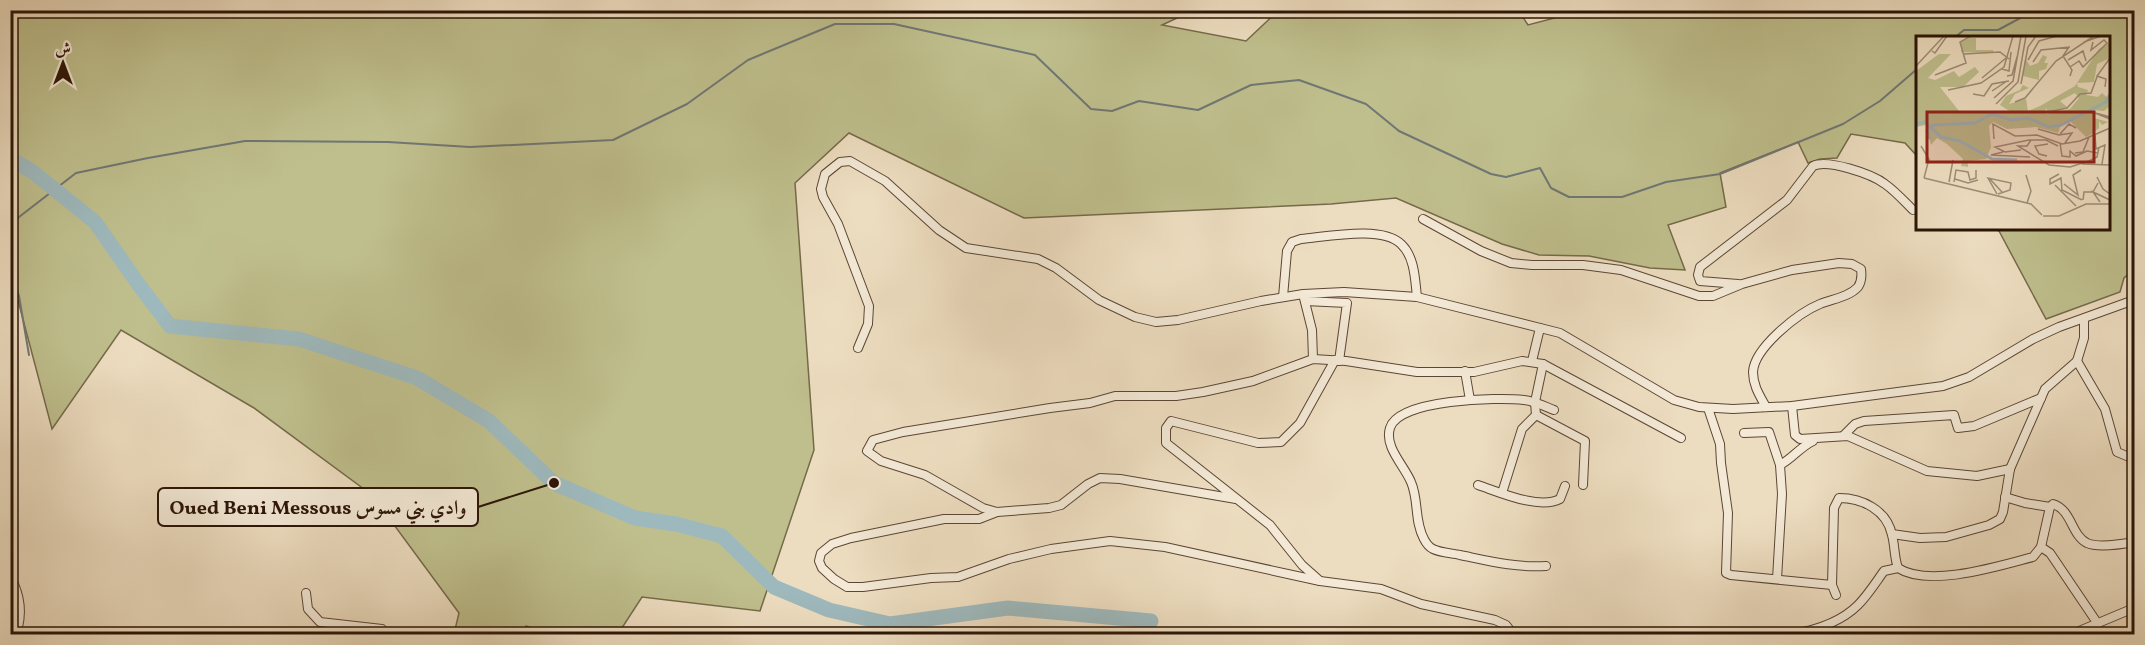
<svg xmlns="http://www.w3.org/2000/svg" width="2145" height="645" viewBox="0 0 2145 645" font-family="Vollkorn,Amiri,serif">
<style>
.green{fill:#bfbf8d;stroke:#756a4a;stroke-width:1.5}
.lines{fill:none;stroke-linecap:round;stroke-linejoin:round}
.stream{stroke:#707774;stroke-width:2}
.river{stroke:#9eb9bd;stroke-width:15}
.minor-casing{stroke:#5c4634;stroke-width:10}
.minor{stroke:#f3e9d6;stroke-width:8}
.inset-river{fill:none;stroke:#9eb9bd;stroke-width:3}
.inset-road{fill:none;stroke:#9f8d76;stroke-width:1.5}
.view{fill:#8f2418;fill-opacity:0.15;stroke:#8f2418;stroke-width:3}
.inset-edge{fill:none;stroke:#2b1406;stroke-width:3}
.leader{fill:none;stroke:#2b1406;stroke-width:2}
.callout-dot{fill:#2b1406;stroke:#f3e9d6;stroke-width:2}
.callout{fill:#f3e9d6;stroke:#2b1406;stroke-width:2}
.callout-label{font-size:20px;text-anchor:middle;font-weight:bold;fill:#2b1406}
</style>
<rect width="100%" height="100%" fill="#edddc0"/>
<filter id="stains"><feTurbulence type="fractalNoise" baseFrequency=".00333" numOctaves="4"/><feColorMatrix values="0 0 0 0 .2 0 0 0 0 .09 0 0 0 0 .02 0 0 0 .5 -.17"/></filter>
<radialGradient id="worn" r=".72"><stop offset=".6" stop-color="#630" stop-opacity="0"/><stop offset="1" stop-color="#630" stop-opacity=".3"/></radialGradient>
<path class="green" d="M1083 10 1105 15 1101 12 1102 11H1192L1162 25 1246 41 1279 10 1519 11 1528 25 1585 10 2134 11V269L2124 278 2120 292 2046 319 1999 231 1992 228H2108V38H1917V156L1905 143 1851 134 1837 158 1820 159 1808 163 1798 142 1720 173 1726 207 1668 225 1685 270 1650 268 1589 256 1539 255 1502 244 1396 198 1331 204 1024 218 849 133 795 183 814 450 760 611 642 597 618 634H553L526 626 525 634H454L459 613 372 495 254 408 121 330 52 429 11 274V11Z"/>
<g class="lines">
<g class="stream">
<path d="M1954 38 1964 30H1998L2035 10"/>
<path d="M10 231 19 217 76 173 148 158 245 141 388 142 470 147 613 140 687 104 748 60 835 24H894L1035 55 1091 109 1112 111 1139 101 1198 110 1251 85 1299 80 1366 104 1399 131 1491 174 1506 177 1540 168 1551 188 1569 197H1622L1666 182 1720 174 1843 124 1880 101 1917 69"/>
<path d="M10 271 19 296 29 355"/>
</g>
<path class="river" d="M10 158 33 172 95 222 139 285 170 326 299 339 417 378 489 421 554 483 635 518 676 524 722 536 774 587 829 610 890 624 1008 608 1151 621"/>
<defs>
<g id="minor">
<path d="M1423 219 1481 251 1511 263 1532 265H1583L1621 270 1699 296H1713L1742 284 1792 270 1839 263 1852 264 1861 269C1862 276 1862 281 1858 287 1849 297 1832 299 1820 304 1798 313 1754 348 1753 372 1753 386 1760 396 1766 407"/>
<path d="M1738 284 1700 281 1698 275 1700 267 1787 200 1813 166C1828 159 1872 174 1885 184 1895 191 1904 201 1913 210"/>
<path d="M1283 297 1287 251 1292 242 1301 239C1326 237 1382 225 1401 244 1415 257 1415 280 1417 297"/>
<path d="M1304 298 1312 330 1313 359"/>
<path d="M1305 301 1347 303 1339 361"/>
<path d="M858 348 868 324 869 306 838 224 823 197 821 189 825 174 840 162 850 161 885 181 939 230 966 248 1038 259 1056 268 1099 300 1135 317 1156 322 1178 320 1261 301 1303 294 1344 292 1417 297 1560 333 1674 400 1699 407 1733 409 1792 406 1943 386 1969 377 2033 339 2059 327 2134 300"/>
<path d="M1335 360 1300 423 1281 442 1258 443 1171 421 1166 428V443L1270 525 1302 565 1320 581 1381 589 1421 604 1495 620 1506 625 1513 634"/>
<path d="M1532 361 1540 328"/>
<path d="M2077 361 2105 409 2117 452 2134 459"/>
<path d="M1465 371 1470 400"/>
<path d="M1792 406 1795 435 1800 439 1848 436 1927 471 1977 476 2010 469"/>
<path d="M1708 408 1720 444 1721 463 1728 513 1726 573 1731 575 1832 585 1834 508 1839 498C1862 498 1887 510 1892 535 1895 546 1894 557 1898 568 1929 588 1999 566 2033 557L2041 547 2050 507 2053 504C2072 510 2071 535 2087 543 2098 548 2123 544 2134 542"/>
<path d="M1536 415 1585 441 1583 485"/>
<path d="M1744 433 1769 432 1780 465"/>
<path d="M1843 436 1855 424 1864 421 1954 415 1958 428 1974 426 2041 398"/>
<path d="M1478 485C1499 492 1539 510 1560 499L1565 486"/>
<path d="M1502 493 1522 429 1536 415 1535 402 1543 364"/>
<path d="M2005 497 2025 503 2050 507"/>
<path d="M1236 499 1120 479 1100 478 1088 484 1061 505 1049 508 997 512 983 508 925 475 881 461 867 451 873 440 903 432 1050 408 1090 403 1115 396H1176L1203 392 1253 381 1313 359 1346 361 1417 372H1474L1522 361 1543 364 1681 438"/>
<path d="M997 512 979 519H944L851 538 832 544 821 553 819 561 822 568 834 579 847 587H863L931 578 958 577 1009 559 1051 549 1110 541 1165 547 1320 581"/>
<path d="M1892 534 1920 538 1946 537 1989 525 2000 519 2003 512 2010 469 2045 389 2077 361 2084 338V319"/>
<path d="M2041 547 2050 553 2098 624"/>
<path d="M1546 566C1516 568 1489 561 1460 555 1452 553 1441 553 1433 549 1429 547 1426 543 1424 539 1414 521 1419 500 1411 482 1404 465 1384 447 1390 428 1398 399 1498 397 1524 400 1534 401 1544 406 1554 410"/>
<path d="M10 576C20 594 23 614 16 634"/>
<path d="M1777 579 1782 494 1780 465C1792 459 1800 447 1813 441"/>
<path d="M1832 585 1836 595"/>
<path d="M306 593 308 609 320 622 382 629"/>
<path d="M1605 633 1606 634"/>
<path d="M330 634 332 624"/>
<path d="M1793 634C1816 630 1841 622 1858 605 1868 595 1876 582 1884 571L1898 568"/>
<path d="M2072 634 2134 608"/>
</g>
</defs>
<use href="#minor" class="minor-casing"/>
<use href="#minor" class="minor"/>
</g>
<g transform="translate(1916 36)">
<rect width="194" height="194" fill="#edddc0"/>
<path d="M54 2H60V14H77V17L45 16V6ZM193 7 192 23 181 28 178 46 161 47 162 51 172 54 170 59 182 61 186 57 193 63V71L188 75 178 74V82L192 86 186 89 183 85V92L176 98 170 101 155 86 145 89 142 97 120 91 91 93 77 86 73 90 75 111 70 123 52 125V131L45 130 47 123 31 108 21 102 15 109 10 89 0 91V35L23 18H35L12 42 19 44 38 35 43 41 59 31 63 36 47 51H24L43 75 95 76 84 69 90 60 104 54 107 49 113 52 99 58 93 68 110 63 112 75 124 70 159 50 183 13ZM159 57 163 62 154 73 130 78 129 76 130 72 132 76 151 71 144 65ZM127 19 131 21 128 27H132L130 33 123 35V44L107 40 109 22 114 30 122 27Z" fill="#bfbf8d" fill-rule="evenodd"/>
<path class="inset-river" d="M0 88 9 86 25 101 44 105 76 123 101 124M14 103 11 95 17 89 59 87 76 78 96 84 112 82 133 91 145 89 190 66 194 58"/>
<path class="inset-road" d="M168 6 185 0M153 11 147 20 156 34 154 40M16 15 19 17 31 0M48 18 84 16 93 23M112 24 123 5 141 0M152 24 167 15 170 25M117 26 125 14 154 11M0 30 28 0M154 31 163 25 167 31 191 7 188 4 175 14 177 6M86 33 93 35 95 16M19 39 50 27 44 6 55 0M91 40 96 39 101 21M66 42 90 22M105 48 112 11 120 0M189 51 190 43 181 40 194 22M32 54 65 47 88 31 97 0M76 55 91 45M57 58 68 60 76 48 93 45M78 62 97 45 105 0M99 66 109 62 140 25 178 0M80 68 102 46 110 0M132 76 151 72 164 58 175 57 181 41M194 81 187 79 179 77 194 83M122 93 143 99 156 97 149 107M144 98 153 88 160 92M179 99 180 113 189 109 186 128M78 103 77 88 99 100 121 99 146 108 164 105 194 92M115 104 111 110H102L133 129 154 131 173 125 181 121 183 111M144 107 146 120 154 121V115L160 120 171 115 182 117M5 110 13 123 8 142M105 114 89 116 79 111 113 104H130L142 110M87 116 75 119 114 121M159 117 167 116 173 101M131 120 123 118 119 110 132 108M166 128 194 129M143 138 134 143V148L145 142 146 154 166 164M110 139 115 155 111 167M181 141 187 153 194 158M8 142 115 168 126 179M73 142 86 156M39 143 52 147 62 144M33 146 37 124M38 146 40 134 52 136 54 144 60 142V134M148 148 162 159 157 139 165 134M139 149 160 170M139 149 159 169M81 158 72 142 95 147 94 154 82 158M167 164 168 156H177L182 147M184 166 177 156 194 164M127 180H143L170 168H194"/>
<path class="view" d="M11 76H178V126H11Z"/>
<rect width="194" height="194" class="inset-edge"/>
</g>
<path class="leader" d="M554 483L478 507"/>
<circle class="callout-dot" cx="554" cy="483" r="6"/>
<rect class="callout" x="158" y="488" width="320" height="38" rx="6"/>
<g class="callout-label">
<text x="318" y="514">Oued Beni Messous وادي بني مسوس</text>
</g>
<rect width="2145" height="645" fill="none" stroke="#edddc0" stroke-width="36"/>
<rect x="12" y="12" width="2121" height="621" fill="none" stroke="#2b1406" stroke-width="3"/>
<rect x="18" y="18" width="2109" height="609" fill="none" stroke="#2b1406" stroke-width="1.5"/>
<g transform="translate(63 63)" stroke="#f3e9d6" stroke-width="4.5" paint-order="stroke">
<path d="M0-4.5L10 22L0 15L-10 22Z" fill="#2b1406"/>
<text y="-9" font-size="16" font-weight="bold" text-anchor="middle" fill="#2b1406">ش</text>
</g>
<rect width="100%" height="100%" filter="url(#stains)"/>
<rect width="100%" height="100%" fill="url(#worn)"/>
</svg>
